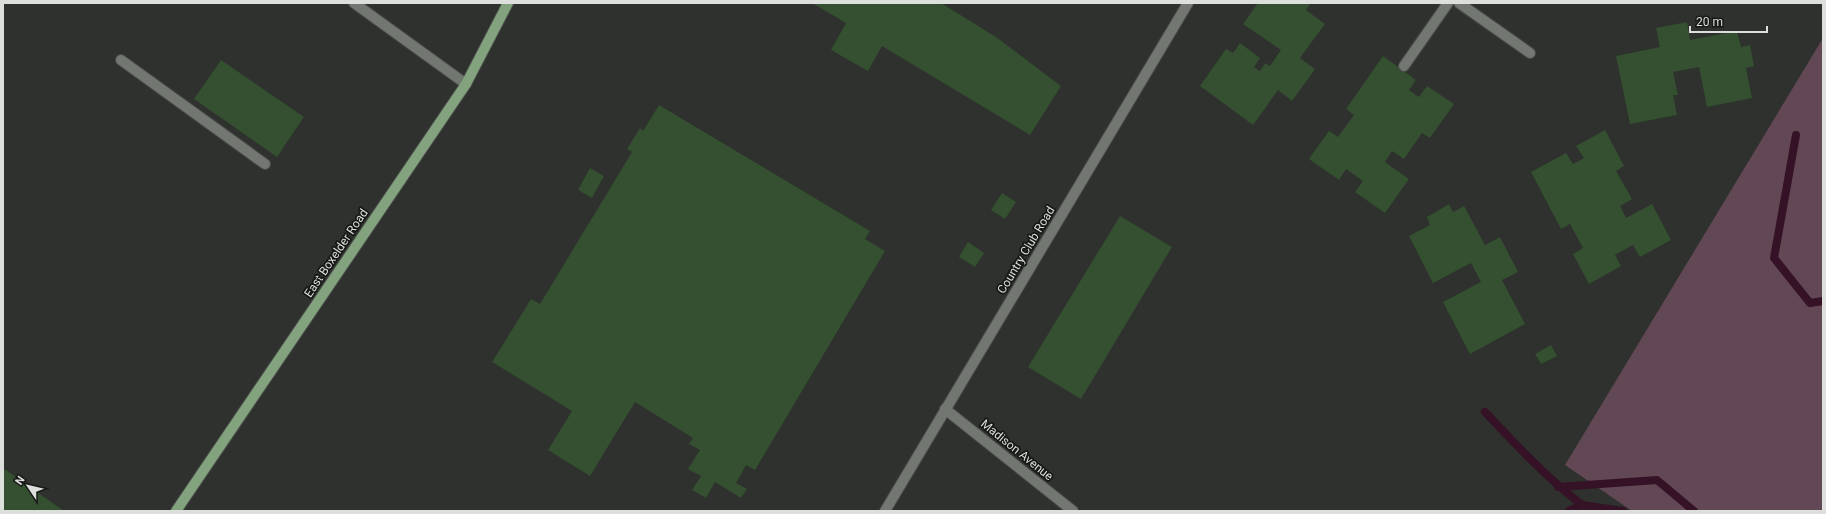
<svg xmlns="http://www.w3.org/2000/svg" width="1826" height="514" viewBox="0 0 1826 514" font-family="Roboto,sans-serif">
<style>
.green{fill:#624754}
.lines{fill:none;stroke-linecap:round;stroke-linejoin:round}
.stream{stroke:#351225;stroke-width:8}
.building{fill:#345030}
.minor-casing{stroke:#4a4c49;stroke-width:12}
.major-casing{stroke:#4a4c49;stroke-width:12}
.minor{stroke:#727771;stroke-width:10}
.major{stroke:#82a37e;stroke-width:10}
.labels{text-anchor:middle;stroke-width:3.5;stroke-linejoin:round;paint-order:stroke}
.street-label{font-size:12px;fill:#dddfdc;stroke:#171917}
</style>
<rect width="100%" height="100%" fill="#2e312d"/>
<path class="green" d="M1823 38V511H1632L1565 465Z"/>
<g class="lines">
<g class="stream">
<path d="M1796 135 1774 258 1810 303 1823 301"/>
<path d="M1485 412C1516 445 1546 477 1582 505L1569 511"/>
<path d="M1558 487 1657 480 1694 511"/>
<path d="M1582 505 1623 511"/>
</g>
</g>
<g class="building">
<path d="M812 3H941L996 37 1061 86 1030 135 882 46 868 71 831 50 846 23Z"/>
<path d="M1258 3H1311L1306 10 1325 24 1300 58 1315 69 1292 101 1278 90 1253 125 1200 86 1226 49 1233 53 1240 43 1260 58 1254 67 1260 71 1265 63 1270 66 1281 50 1243 24Z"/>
<path d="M1687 22 1690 40 1737 31 1741 47 1750 45 1754 66 1746 68 1752 98 1707 107 1699 67 1673 72 1678 95H1673L1677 115 1630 124 1616 56 1660 47 1656 28Z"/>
<path d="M1383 56 1416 80 1409 90 1419 97 1427 86 1454 104 1430 138 1422 133 1404 159 1392 151 1385 162 1409 179 1385 213 1355 192 1363 181 1346 169 1339 180 1309 159 1329 131 1338 137 1354 115 1346 109Z"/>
<path d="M221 60 304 117 277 157 194 99Z"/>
<path d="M659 105 870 231 865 239 885 251 755 470 746 465 736 483 747 489 741 498 715 482 706 498 692 490 701 476 688 469 700 450 689 444 693 438 635 402 590 476 548 450 572 411 492 362 531 299 540 304 632 152 627 149 640 128 643 131Z"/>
<path d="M1605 130 1624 166 1616 171 1632 199 1620 206 1626 218 1652 204 1671 240 1640 257 1633 245 1615 255 1621 266 1589 284 1573 254 1583 248 1570 224 1561 229 1531 172 1566 153 1573 164 1584 158 1576 146Z"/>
<path d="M590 168 604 176 592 198 578 190Z"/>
<path d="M1002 193 1016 202 1005 219 991 210Z"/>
<path d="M1449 204 1453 212 1464 206 1485 245 1500 237 1518 272 1502 280 1525 324 1470 354 1443 302 1481 282 1471 263 1433 283 1409 236 1430 225 1427 217Z"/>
<path d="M1120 216 1172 247 1081 399 1028 367Z"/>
<path d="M968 242 984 253 975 267 959 257Z"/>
<path d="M1551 345 1557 356 1541 364 1535 354Z"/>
<path d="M3 468 64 511H3Z"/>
</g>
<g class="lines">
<defs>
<g id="minor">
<path d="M354 3 466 84"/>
<path d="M1459 3 1530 53"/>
<path d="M121 60 265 164"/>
<path d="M1404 66 1448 3"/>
<path d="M945 409 1073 511"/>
<path d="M885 511 1188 3"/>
</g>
<path id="major" d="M176 511 466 84 508 3"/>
</defs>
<use href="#minor" class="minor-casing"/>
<use href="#major" class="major-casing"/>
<use href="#minor" class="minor"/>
<use href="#major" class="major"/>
</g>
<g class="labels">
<g class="street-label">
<text transform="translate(1026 250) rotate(-59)" y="4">Country Club Road</text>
<text transform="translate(336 253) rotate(-56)" y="4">East Boxelder Road</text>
<text transform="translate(1017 450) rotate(39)" y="4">Madison Avenue</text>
</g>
</g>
<rect width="1826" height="514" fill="none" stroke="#dddfdc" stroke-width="8"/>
<g transform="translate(28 486) rotate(305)" stroke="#171917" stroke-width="3" paint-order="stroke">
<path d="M0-3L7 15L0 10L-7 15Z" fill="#dddfdc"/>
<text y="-6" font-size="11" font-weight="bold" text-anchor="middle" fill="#dddfdc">N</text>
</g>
<path d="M1690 26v6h77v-6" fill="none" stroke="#dddfdc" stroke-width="2"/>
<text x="1696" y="26" font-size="12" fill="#dddfdc" stroke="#171917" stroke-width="3" paint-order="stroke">20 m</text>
</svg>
